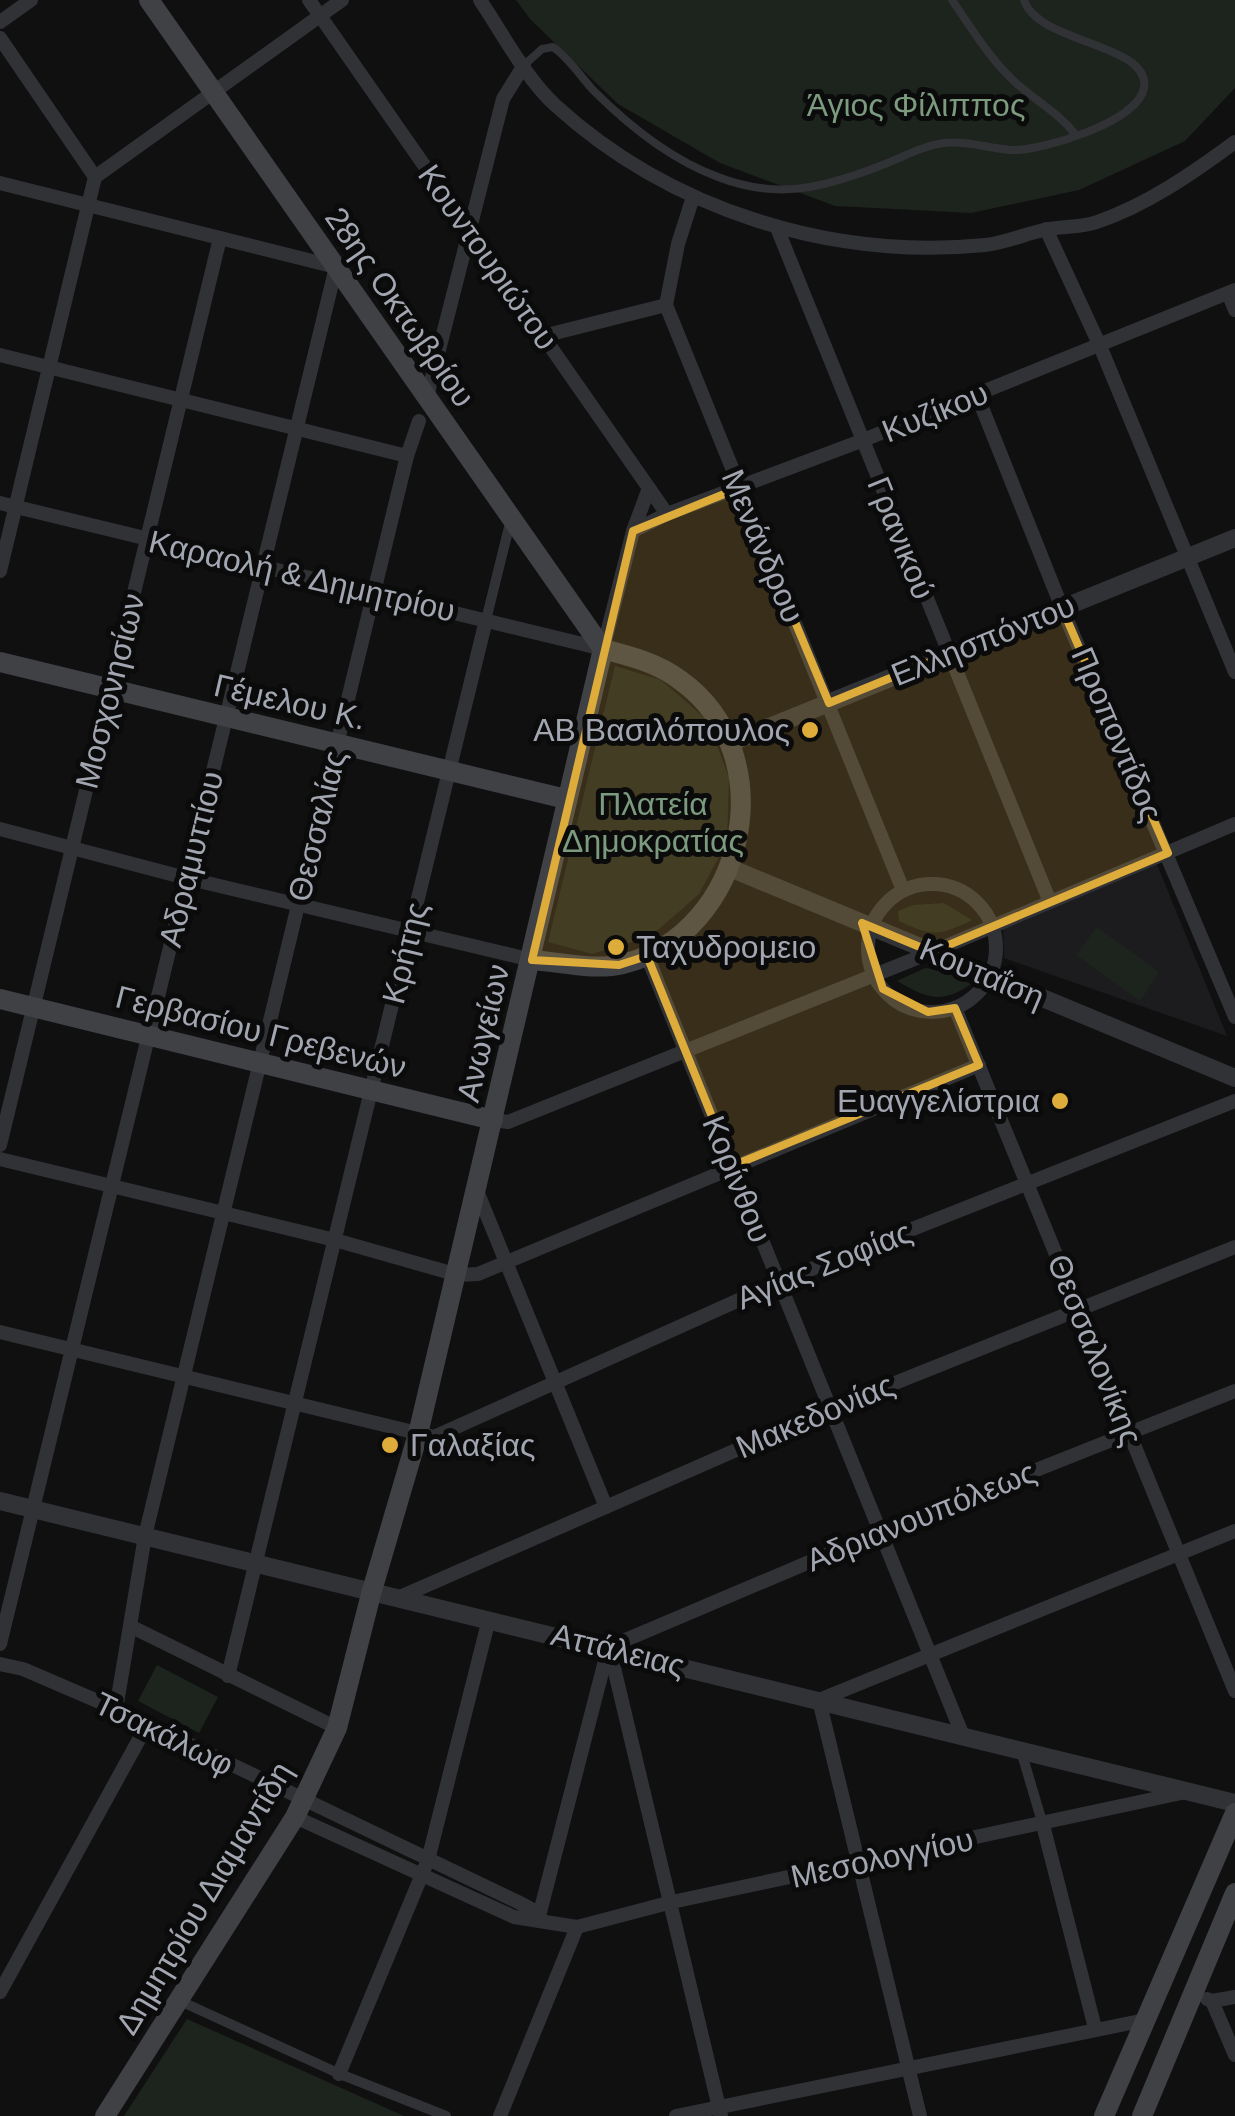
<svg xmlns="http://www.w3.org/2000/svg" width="1235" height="2116" viewBox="0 0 1235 2116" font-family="Arial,sans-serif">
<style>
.built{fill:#1c1c1e}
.green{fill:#1d231d}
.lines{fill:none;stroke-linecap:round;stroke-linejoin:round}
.service{stroke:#313236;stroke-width:8}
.pedestrian{stroke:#313236;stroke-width:10}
.minor{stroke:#313236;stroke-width:14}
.tertiary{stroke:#313236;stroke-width:18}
.secondary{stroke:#3f4145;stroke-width:20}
.marked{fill:#deac3b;fill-opacity:0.2;stroke:#deac3b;stroke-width:8;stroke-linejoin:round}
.poi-dot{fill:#deac3b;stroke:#0b0b0c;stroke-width:4}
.labels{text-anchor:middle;stroke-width:10;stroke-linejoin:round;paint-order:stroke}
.park-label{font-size:32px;fill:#7b9a7e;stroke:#0b0b0c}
.street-label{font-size:32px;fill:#a2a6b0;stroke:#0b0b0c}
.poi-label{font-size:32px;fill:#a2a6b0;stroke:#0b0b0c;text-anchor:end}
</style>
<rect width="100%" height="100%" fill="#101011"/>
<path class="built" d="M1156 862 1227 1036 1004 958 1003 926Z"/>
<g class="green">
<path d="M516 0H1235V88L1185 141 1079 190 971 213 835 206 720 163 618 104 530 19Z"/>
<path d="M615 666 661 680 707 720 729 777 727 842 699 894 650 937 592 954 548 942Z"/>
<path d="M944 903 972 920C939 936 933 937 899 921L898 911 913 905Z"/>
<path d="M1097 927 1159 972 1140 1001 1076 955Z"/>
<path d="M925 968 941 970 971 984C941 1005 926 998 897 981Z"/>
<path d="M157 1665 218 1697 199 1733 138 1701Z"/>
<path d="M187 2019 404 2116H124Z"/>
</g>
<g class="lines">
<g class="service">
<path d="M952 0C972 29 989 58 1016 83 1036 101 1059 113 1076 135"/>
<path d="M524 65 542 49 553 47C569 58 580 76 594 91 628 125 672 160 718 177 777 200 823 188 880 166 901 158 921 146 944 143 966 140 990 149 1012 150 1042 151 1138 122 1144 88 1151 43 1038 44 1024 0"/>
</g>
<g class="pedestrian">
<path d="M486 620 511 519"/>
<path d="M1021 1751 1043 1825"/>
<path d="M178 2000 340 2074 446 2116"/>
</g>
<g class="minor">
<path d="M309 0 667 514"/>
<path d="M480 0C503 34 525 77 555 105 670 210 831 260 985 245 1005 243 1025 234 1044 230 1061 226 1080 228 1097 222 1147 205 1193 173 1235 142"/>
<path d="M0 22 31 0"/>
<path d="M0 38 95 177"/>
<path d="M0 183 336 267 0 1644"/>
<path d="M693 197 678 244 666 305 903 890"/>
<path d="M777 228 1050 902"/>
<path d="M1046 229 1100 346 1235 672"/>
<path d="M1228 293 1235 310"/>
<path d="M543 336 666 305"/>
<path d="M0 355 407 456"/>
<path d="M977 395 1062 608 1235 1017"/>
<path d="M427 397 503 99 524 65"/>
<path d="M0 503 603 649 633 531 649 488"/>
<path d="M633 531 667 514 861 441 1235 290"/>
<path d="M0 571 95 177 342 0"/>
<path d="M0 829 186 878 532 960"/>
<circle cx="932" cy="948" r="64"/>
<path d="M647 956 963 1736"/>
<path d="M955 1008 1235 1691"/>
<path d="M493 1120 508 1122 932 952 1235 824"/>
<path d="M0 1145 220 238"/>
<path d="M0 1159 335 1240 458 1275 478 1274 979 1065"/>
<path d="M477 1191 606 1507"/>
<path d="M0 1332 434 1437 779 1282 1235 1101"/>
<path d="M400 1597 830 1409 1235 1247"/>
<path d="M130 1626 337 1728"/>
<path d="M609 1647 880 1532 1235 1391"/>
<path d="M609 1647 721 2116"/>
<path d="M0 1664 23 1669 116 1709 518 1902 531 1909 538 1920"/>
<path d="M228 1676 486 620"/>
<path d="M116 1709 145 1536 407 456 419 421"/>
<path d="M295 1817 514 1917 577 1927 672 1902 1186 1792"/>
<path d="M1043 1825 1095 2028"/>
<path d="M538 1920 607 1653"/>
<path d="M0 1992 147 1725"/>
<path d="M1207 1999 1212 2001 1235 1997"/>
<path d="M1212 2001 1235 2055"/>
<path d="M339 2074 428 1860 489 1619"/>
<path d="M500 2116 577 1927"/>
<path d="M676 2116 1145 2020"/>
<path d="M920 2116 819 1700 1235 1531"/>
</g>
<g class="tertiary">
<path d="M730 743 1235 538"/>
<path d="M730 868 1235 1078"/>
<path d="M0 1501 1235 1803"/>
</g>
<g class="secondary">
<path d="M149 0 603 649"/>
<path d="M0 662 566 799"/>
<path d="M532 960C560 962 595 971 623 964 746 933 785 755 680 680 658 663 630 656 603 649"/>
<path d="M0 999 493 1120"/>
<path d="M105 2116 295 1817 337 1728 371 1594 418 1434 603 649"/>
<path d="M1104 2116 1235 1813"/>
<path d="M1142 2116 1235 1893"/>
</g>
</g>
<path class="marked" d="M739 488 829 703 1062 608 1168 853 932 952 862 923 883 989 928 1012 955 1008 979 1065 732 1166 647 956 619 965 532 960 633 531Z"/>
<g class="poi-dot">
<circle cx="810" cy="730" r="10"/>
<circle cx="616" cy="947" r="10"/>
<circle cx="1060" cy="1101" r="10"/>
<circle cx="390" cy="1445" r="10"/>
</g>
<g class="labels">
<g class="park-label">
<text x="916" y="116">Άγιος Φίλιππος</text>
<text x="653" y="815">Πλατεία<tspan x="653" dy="37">Δημοκρατίας</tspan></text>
</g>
<g class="street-label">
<text transform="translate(488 257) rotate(55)" y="11">Κουντουριώτου</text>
<text transform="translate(400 307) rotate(55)" y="11">28ης Οκτωβρίου</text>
<text transform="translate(935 412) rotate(-22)" y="11">Κυζίκου</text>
<text transform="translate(901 538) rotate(68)" y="11">Γρανικού</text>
<text transform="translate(763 546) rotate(67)" y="11">Μενάνδρου</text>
<text transform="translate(302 576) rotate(13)" y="11">Καραολή &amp; Δημητρίου</text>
<text transform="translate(983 640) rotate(-22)" y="11">Ελλησπόντου</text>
<text transform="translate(110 691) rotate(-76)" y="11">Μοσχονησίων</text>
<text transform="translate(290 702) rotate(13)" y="11">Γέμελου Κ.</text>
<text transform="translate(1117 734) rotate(67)" y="11">Προποντίδος</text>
<text transform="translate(317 826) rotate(-76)" y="11">Θεσσαλίας</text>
<text transform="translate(191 859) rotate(-76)" y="11">Αδραμυττίου</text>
<text transform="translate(405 953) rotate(-76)" y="11">Κρήτης</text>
<text transform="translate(982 973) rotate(23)" y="11">Κουταΐση</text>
<text transform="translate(261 1032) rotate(14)" y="11">Γερβασίου Γρεβενών</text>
<text transform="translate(483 1033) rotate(-77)" y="11">Ανωγείων</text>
<text transform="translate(737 1179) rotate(68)" y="11">Κορίνθου</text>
<text transform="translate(824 1265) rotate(-22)" y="11">Αγίας Σοφίας</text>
<text transform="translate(1095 1350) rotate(68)" y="11">Θεσσαλονίκης</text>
<text transform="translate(815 1416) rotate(-23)" y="11">Μακεδονίας</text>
<text transform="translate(921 1516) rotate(-22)" y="11">Αδριανουπόλεως</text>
<text transform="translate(618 1650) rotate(14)" y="11">Αττάλειας</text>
<text transform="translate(164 1734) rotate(26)" y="11">Τσακάλωφ</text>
<text transform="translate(882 1858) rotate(-12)" y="11">Μεσολογγίου</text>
<text transform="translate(204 1898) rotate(-59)" y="11">Δημητρίου Διαμαντίδη</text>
</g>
<g class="poi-label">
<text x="790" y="741">ΑΒ Βασιλόπουλος</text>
<text x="636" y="958" text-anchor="start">Ταχυδρομειο</text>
<text x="1040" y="1112">Ευαγγελίστρια</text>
<text x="410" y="1456" text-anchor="start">Γαλαξίας</text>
</g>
</g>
</svg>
